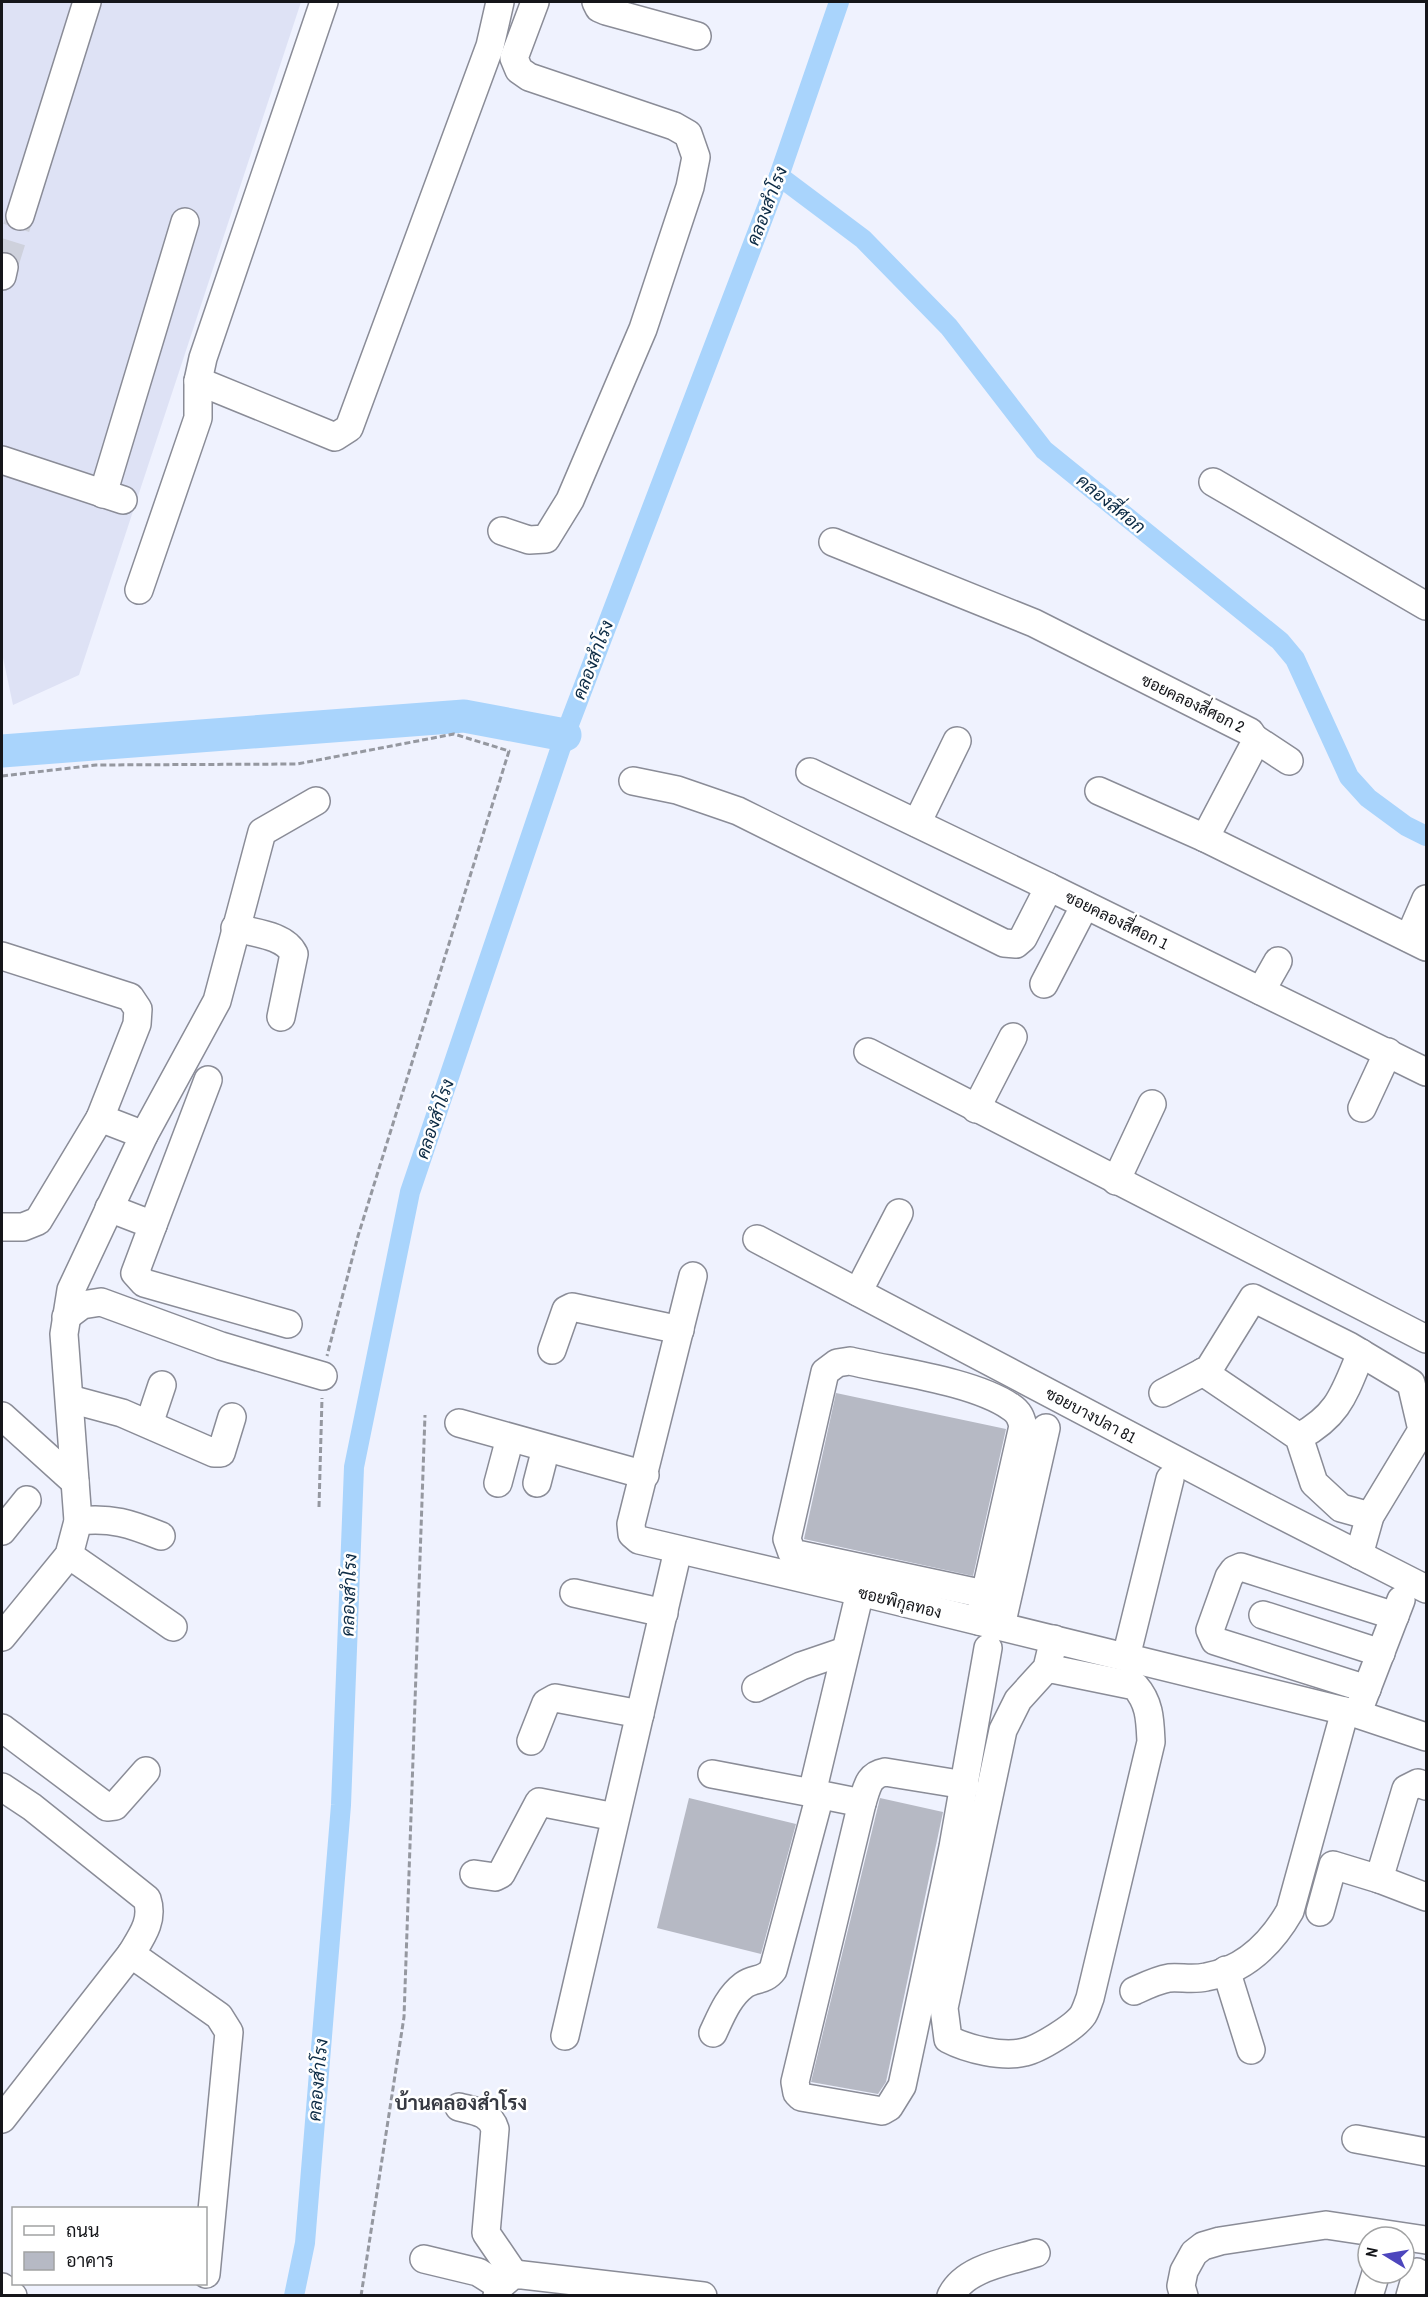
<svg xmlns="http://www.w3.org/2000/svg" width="1428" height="2297" viewBox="0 0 1428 2297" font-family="'Archivo Narrow',Sarabun,sans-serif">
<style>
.built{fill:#dee2f5}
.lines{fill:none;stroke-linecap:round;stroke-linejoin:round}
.canal{stroke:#a9d4fc;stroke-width:20}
.river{stroke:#a9d4fc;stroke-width:33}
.building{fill:#b6b9c4}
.minor-tunnel{stroke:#ced1dc;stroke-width:27;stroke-dasharray:27 14;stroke-linecap:butt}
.minor-casing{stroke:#8a8c97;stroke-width:30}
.path{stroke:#9598a0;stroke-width:3;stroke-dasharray:6 3;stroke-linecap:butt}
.minor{stroke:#fff;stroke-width:27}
.labels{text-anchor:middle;stroke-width:5;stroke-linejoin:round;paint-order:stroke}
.street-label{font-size:16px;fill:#15161a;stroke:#fff}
.water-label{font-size:18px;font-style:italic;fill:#0c2b45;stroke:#fff}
.quarter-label{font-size:20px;font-weight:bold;fill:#363942;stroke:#fff}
</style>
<rect width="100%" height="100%" fill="#eff2fe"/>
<path class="built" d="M2 2H301L79 675 13 705 2 653Z"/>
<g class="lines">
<g class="canal">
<path d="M779 176 863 239 949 327 1044 450 1280 641 1295 659 1349 777 1368 798 1406 826 1426 836"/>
<path d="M294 2296 305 2243 341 1805 354 1467 410 1192 565 735 779 176 839 2"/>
</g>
<path class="river" d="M2 751 464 716 565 735"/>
</g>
<g class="building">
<path d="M836 1393 1006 1429 973 1576 804 1539Z"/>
<path d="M689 1798 796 1824 761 1954 657 1928Z"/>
<path d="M880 1798 943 1812 886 2082 878 2094 811 2082Z"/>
</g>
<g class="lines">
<path class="minor-tunnel" d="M4 267 20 216"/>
<defs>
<g id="minor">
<path d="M596 2 599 8 606 11 697 36"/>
<path d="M20 216 87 2"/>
<path d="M2 276 4 267"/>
<path d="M198 381 335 437 349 428 490 46 500 2"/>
<path d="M2 460 123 500"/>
<path d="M1213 482 1426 606"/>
<path d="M103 494 185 222"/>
<path d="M502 531 529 540 546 539 570 500 643 329 690 187 696 157 688 134 674 126 529 77 519 70 514 58 535 2"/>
<path d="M833 542 1034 623 1250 732 1254 738V745L1205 838 1426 947"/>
<path d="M139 590 198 418V381L203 358 324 2"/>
<path d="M1254 738 1289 761"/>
<path d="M810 772 1049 887"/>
<path d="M633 781 677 790 738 811 1004 943 1016 944 1023 938 1049 887 1426 1072"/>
<path d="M1099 791 1205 838"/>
<path d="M917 823 957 741"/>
<path d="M235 928C254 933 285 935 294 954L281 1017"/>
<path d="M1409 938 1426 899"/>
<path d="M2 956 130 997 138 1009 137 1024 100 1118 144 1135"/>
<path d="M1044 984 1085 905"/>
<path d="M1261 991 1278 961"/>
<path d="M868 1052 1426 1339"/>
<path d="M1362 1108 1388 1052"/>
<path d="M976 1109 1013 1037"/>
<path d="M1116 1181 1152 1104"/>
<path d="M109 1208 153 1225 208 1080"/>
<path d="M153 1225 135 1273 144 1283 288 1324"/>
<path d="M2 1227H23L38 1221 100 1118"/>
<path d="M757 1239 1275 1512 1426 1589"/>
<path d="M693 1276 631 1524 632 1534 639 1540 860 1592 1357 1714 1426 1737"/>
<path d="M858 1292 899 1213"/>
<path d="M66 1317 82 1305 101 1302 221 1346 323 1376"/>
<path d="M552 1350 566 1310 572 1307 680 1330"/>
<path d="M1203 1372 1299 1437 1314 1483 1341 1508 1370 1516"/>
<path d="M1163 1393 1209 1369 1253 1298 1349 1346 1411 1383 1422 1430 1370 1516 1359 1555"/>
<path d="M70 1399 122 1413 214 1453H221L232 1417"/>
<path d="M2 1416 75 1482"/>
<path d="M459 1423 645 1475"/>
<path d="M149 1424 162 1385"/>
<path d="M1299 1437C1339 1415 1344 1394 1361 1353"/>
<path d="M498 1483 510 1438"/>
<path d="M537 1483 546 1448"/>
<path d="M78 1521C111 1517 131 1524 161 1536"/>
<path d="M2 1531 27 1500"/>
<path d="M69 1555 173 1627"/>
<path d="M860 1592 812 1793 862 1803 795 2082 797 2093 801 2097 882 2111 889 2107 902 2086 953 1847 988 1648"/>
<path d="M574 1593 664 1613"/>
<path d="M1263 1615 1381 1653"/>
<path d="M979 1621 1023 1426C1021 1418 1019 1412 1011 1407 973 1381 896 1372 850 1361L837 1363 825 1372 787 1539 792 1553 984 1594"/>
<path d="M1001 1626 1046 1428"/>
<path d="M2 1637 69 1555 78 1521 64 1334 71 1290 144 1135 217 1001 262 832 316 801"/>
<path d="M1126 1657 1170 1479"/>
<path d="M1047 1668 1135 1686C1150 1703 1150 1720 1151 1742L1090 1998C1088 2003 1086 2010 1083 2015 1075 2027 1039 2049 1025 2052 1003 2058 967 2049 948 2039L944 2008 1003 1730 1018 1700 1047 1668 1054 1639"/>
<path d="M756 1688 801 1666 845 1651"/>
<path d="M1367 1689 1215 1641 1210 1630 1229 1577 1234 1570 1241 1567 1395 1616"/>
<path d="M1361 1704 1401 1600"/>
<path d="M2 1728 107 1807 115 1806 146 1771"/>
<path d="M531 1741 546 1703 555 1698 640 1714"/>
<path d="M712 1774 812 1793"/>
<path d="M1426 1786 1418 1783 1406 1789 1379 1879 1426 1897"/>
<path d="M2 1787 32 1807 147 1899C154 1920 142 1936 131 1954L2 2119"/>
<path d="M862 1803C867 1788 868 1775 885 1772L965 1785"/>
<path d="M474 1874 495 1877 501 1874 539 1802 615 1817"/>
<path d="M1320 1912 1333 1865 1379 1879"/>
<path d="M131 1954 219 2016 229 2032 206 2274"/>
<path d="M1226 1970 1251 2050"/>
<path d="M1134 1991C1145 1986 1157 1980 1169 1978 1181 1977 1193 1980 1206 1977 1245 1970 1271 1944 1290 1911L1345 1711"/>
<path d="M713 2033C721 2016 728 1997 744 1985 754 1978 765 1981 773 1970L820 1795"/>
<path d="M565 2036 678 1550"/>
<path d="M459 2107C474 2111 490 2112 495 2129L486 2233 514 2274"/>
<path d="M1356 2139 1426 2152"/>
<path d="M424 2259 478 2272 500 2286"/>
<path d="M2 2287 13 2296"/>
<path d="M497 2296 500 2286 514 2274 703 2296"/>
<path d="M951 2296C965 2267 1008 2262 1036 2253"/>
<path d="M1184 2296 1181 2286 1184 2271 1194 2253 1203 2246 1220 2241 1326 2225 1426 2240"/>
<path d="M1369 2296 1376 2273"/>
<path d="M1410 2296 1417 2272"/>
</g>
</defs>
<use href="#minor" class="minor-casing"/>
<g class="path">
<path d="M2 776 96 765 297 764 454 734 509 751 358 1236 327 1356"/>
<path d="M319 1507 322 1398"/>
<path d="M361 2296 404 2017 425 1415"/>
</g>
<use href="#minor" class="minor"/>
</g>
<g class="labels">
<g class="street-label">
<text transform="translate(1193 703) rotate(26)" y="6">ซอยคลองสี่ศอก 2</text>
<text transform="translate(1117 920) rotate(26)" y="6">ซอยคลองสี่ศอก 1</text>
<text transform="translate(1091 1415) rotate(28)" y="6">ซอยบางปลา 81</text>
<text transform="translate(900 1602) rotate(14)" y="6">ซอยพิกุลทอง</text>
</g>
<g class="water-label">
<text transform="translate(767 206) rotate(-69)" y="6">คลองสำโรง</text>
<text transform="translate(1111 504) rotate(39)" y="6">คลองสี่ศอก</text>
<text transform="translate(593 660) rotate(-69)" y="6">คลองสำโรง</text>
<text transform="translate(435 1119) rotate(-71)" y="6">คลองสำโรง</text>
<text transform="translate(349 1595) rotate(-88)" y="6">คลองสำโรง</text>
<text transform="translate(318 2080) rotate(-85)" y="6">คลองสำโรง</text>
</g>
<g class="quarter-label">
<text x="461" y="2110">บ้านคลองสำโรง</text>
</g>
</g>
<rect width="1428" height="2297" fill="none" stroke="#15161a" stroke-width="6"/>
<rect x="12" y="2207" width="195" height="78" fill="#ffffff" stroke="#a1a2a3" stroke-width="1.5"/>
<rect x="24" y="2226" width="30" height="9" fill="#ffffff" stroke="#a1a2a3" stroke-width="1.5"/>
<text x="66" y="2237" font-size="18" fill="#15161a">ถนน</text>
<rect x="24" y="2252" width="30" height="18" fill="#b6b9c4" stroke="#a1a2a3" stroke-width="1.5"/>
<text x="66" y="2267" font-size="18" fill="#15161a">อาคาร</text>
<g transform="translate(1386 2255) rotate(281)"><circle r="28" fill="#ffffff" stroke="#a1a2a3" stroke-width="1.5"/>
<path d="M0-4.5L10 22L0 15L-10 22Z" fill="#4d46bd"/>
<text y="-9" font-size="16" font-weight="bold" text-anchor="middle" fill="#15161a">N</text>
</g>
</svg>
